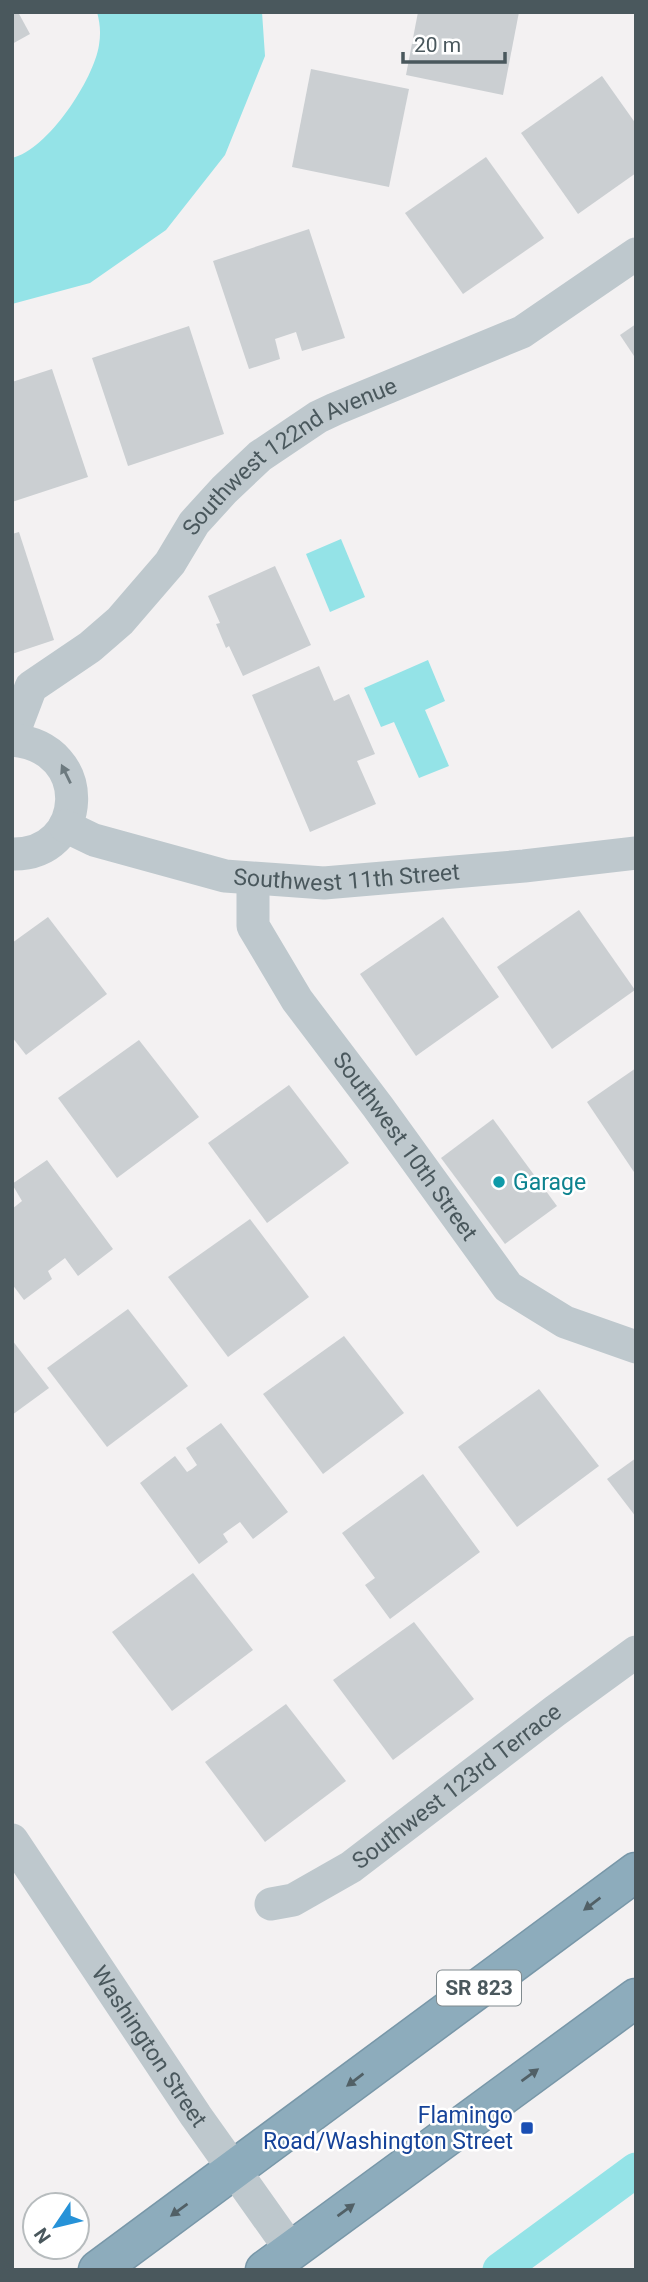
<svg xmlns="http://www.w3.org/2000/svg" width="648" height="2282" viewBox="0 0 648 2282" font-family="Roboto,sans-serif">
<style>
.water{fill:#94e3e7}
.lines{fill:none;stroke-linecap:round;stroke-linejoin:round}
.canal{stroke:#94e3e7;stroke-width:35}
.building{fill:#cbcfd2}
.highway-casing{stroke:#7897a8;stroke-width:41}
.minor{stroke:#bec8cd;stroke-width:33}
.highway{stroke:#8dacbc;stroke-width:38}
.oneway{fill:#6d7a7f}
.oneway2{fill:#516066}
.culture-dot{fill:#0f9aa8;stroke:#fff;stroke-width:2.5}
.transit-dot{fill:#1a4fb4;stroke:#fff;stroke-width:2.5}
.labels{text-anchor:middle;stroke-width:5;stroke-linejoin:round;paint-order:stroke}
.shield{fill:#fff;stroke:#808a8e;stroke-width:2}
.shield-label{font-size:21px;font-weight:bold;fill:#4a585d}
.street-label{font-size:23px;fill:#4a585d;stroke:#fff}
.culture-label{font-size:23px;fill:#0d838f;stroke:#fff;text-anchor:start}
.transit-label{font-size:23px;fill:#164399;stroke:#fff;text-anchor:end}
</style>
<rect width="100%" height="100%" fill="#f3f1f2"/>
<g class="water">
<path d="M97 12H262L265 56 225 155 166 230 90 283 12 304V158C48 150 94 79 99 45 101 33 100 23 97 12Z"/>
<path d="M341 539 365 597 330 612 306 554Z"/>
<path d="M428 660 445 701 425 710 449 766 419 778 394 722 381 727 364 688Z"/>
</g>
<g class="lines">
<path class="canal" d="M500 2270 636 2170"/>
</g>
<g class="building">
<path d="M12 12H18L30 34 12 44Z"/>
<path d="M418 12H519L503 95 406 75Z"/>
<path d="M311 69 409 89 389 187 292 167Z"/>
<path d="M602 76 636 124V173L578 214 521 133Z"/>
<path d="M486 157 544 238 463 294 405 213Z"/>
<path d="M309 229 345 338 302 351 296 332 275 339 280 359 249 369 213 261Z"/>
<path d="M636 324V359L620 335Z"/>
<path d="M189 326 224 434 128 466 92 358Z"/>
<path d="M52 369 88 477 12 502V382Z"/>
<path d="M19 532 54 640 12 654V534Z"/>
<path d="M275 566 311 645 243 676 229 646 226 648 216 624 220 623 208 596Z"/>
<path d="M319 666 334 701 349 694 375 754 357 761 376 804 310 832 252 695Z"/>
<path d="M579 910 635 990 552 1049 497 967Z"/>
<path d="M48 917 107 994 26 1055 12 1037V943Z"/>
<path d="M443 917 499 997 416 1056 360 974Z"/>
<path d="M139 1040 199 1117 117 1178 58 1098Z"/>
<path d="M636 1068V1175L587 1102Z"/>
<path d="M289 1085 349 1163 267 1223 208 1143Z"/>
<path d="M493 1119 557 1206 505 1244 441 1158Z"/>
<path d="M47 1160 113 1249 78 1276 65 1258 48 1271 52 1279 24 1300 12 1284V1209L22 1201 12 1184Z"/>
<path d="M250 1219 309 1297 228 1357 168 1277Z"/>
<path d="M128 1309 188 1386 107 1447 47 1368Z"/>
<path d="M344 1336 404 1413 323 1474 263 1394Z"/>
<path d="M12 1340 49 1388 12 1415Z"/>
<path d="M539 1389 599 1466 517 1527 458 1447Z"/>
<path d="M221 1423 288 1512 253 1539 240 1522 223 1534 228 1542 199 1564 140 1483 175 1456 187 1472 192 1469 197 1465 186 1448Z"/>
<path d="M636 1458V1517L607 1479Z"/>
<path d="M423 1474 480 1552 390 1619 365 1585 375 1578 342 1533Z"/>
<path d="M193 1573 253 1650 172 1711 112 1632Z"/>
<path d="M414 1622 474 1699 393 1760 333 1680Z"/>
<path d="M286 1704 346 1781 265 1842 205 1762Z"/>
</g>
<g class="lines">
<defs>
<g id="highway">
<path d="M98 2270 636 1872"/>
<path d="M265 2270 636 1998"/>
</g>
</defs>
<use href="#highway" class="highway-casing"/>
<g class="minor">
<path id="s1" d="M12 737 31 687 90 647 120 621 170 563 194 523 224 490 260 456 318 417 335 409 522 332 636 254"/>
<path d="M12 740C95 747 88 856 12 854"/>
<path id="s2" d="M65 826 94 840 225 876 324 883 524 866 636 853"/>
<path id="s3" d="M253 879V926L297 1000 378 1107 508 1287 565 1322 636 1347"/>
<path id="s4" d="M12 1840 196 2116 291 2250"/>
<path id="s5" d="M271 1904 293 1900 351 1867 555 1711 636 1652"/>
</g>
<use href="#highway" class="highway"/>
</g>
<defs><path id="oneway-solid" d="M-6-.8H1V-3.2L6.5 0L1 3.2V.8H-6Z" transform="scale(1.75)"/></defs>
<use class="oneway" href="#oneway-solid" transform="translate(66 774) rotate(-116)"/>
<g class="oneway2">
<use href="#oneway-solid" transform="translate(592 1904) rotate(143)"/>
<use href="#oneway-solid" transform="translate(530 2075) rotate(-36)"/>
<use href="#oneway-solid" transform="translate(355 2080) rotate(143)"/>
<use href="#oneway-solid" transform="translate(179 2210) rotate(144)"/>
<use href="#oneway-solid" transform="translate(346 2210) rotate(-36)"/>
</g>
<circle class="culture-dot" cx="499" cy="1182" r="7"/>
<rect class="transit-dot" x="520" y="2121" width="14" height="14" rx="3.5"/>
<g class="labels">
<rect class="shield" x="437" y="1970.5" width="84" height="35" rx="5"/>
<g class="shield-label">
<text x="479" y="1995">SR 823</text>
</g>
<g class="street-label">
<text dy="8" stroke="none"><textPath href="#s1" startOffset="406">Southwest 122nd Avenue</textPath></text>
<text dy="8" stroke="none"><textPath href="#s2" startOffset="290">Southwest 11th Street</textPath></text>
<text dy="8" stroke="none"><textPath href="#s3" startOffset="315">Southwest 10th Street</textPath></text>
<text dy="8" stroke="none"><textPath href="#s5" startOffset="222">Southwest 123rd Terrace</textPath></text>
<text dy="8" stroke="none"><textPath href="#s4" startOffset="248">Washington Street</textPath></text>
</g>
<g class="culture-label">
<text x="513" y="1190">Garage</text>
</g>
<g class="transit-label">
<text x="513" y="2123">Flamingo<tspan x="513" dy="26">Road/Washington Street</tspan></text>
</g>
</g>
<rect width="648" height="2282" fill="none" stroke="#4a585d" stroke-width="28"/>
<g transform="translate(56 2226) rotate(235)"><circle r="33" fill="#ffffff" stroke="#b7bcbe" stroke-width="2"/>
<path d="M0-5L12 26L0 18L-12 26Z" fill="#2692d8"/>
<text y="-10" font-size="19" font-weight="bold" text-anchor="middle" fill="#4a585d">N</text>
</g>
<path d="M403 52v10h102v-10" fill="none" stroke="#4a585d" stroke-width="3.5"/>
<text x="414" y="52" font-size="21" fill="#4a585d" stroke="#ffffff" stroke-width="5" paint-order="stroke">20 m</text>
</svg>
